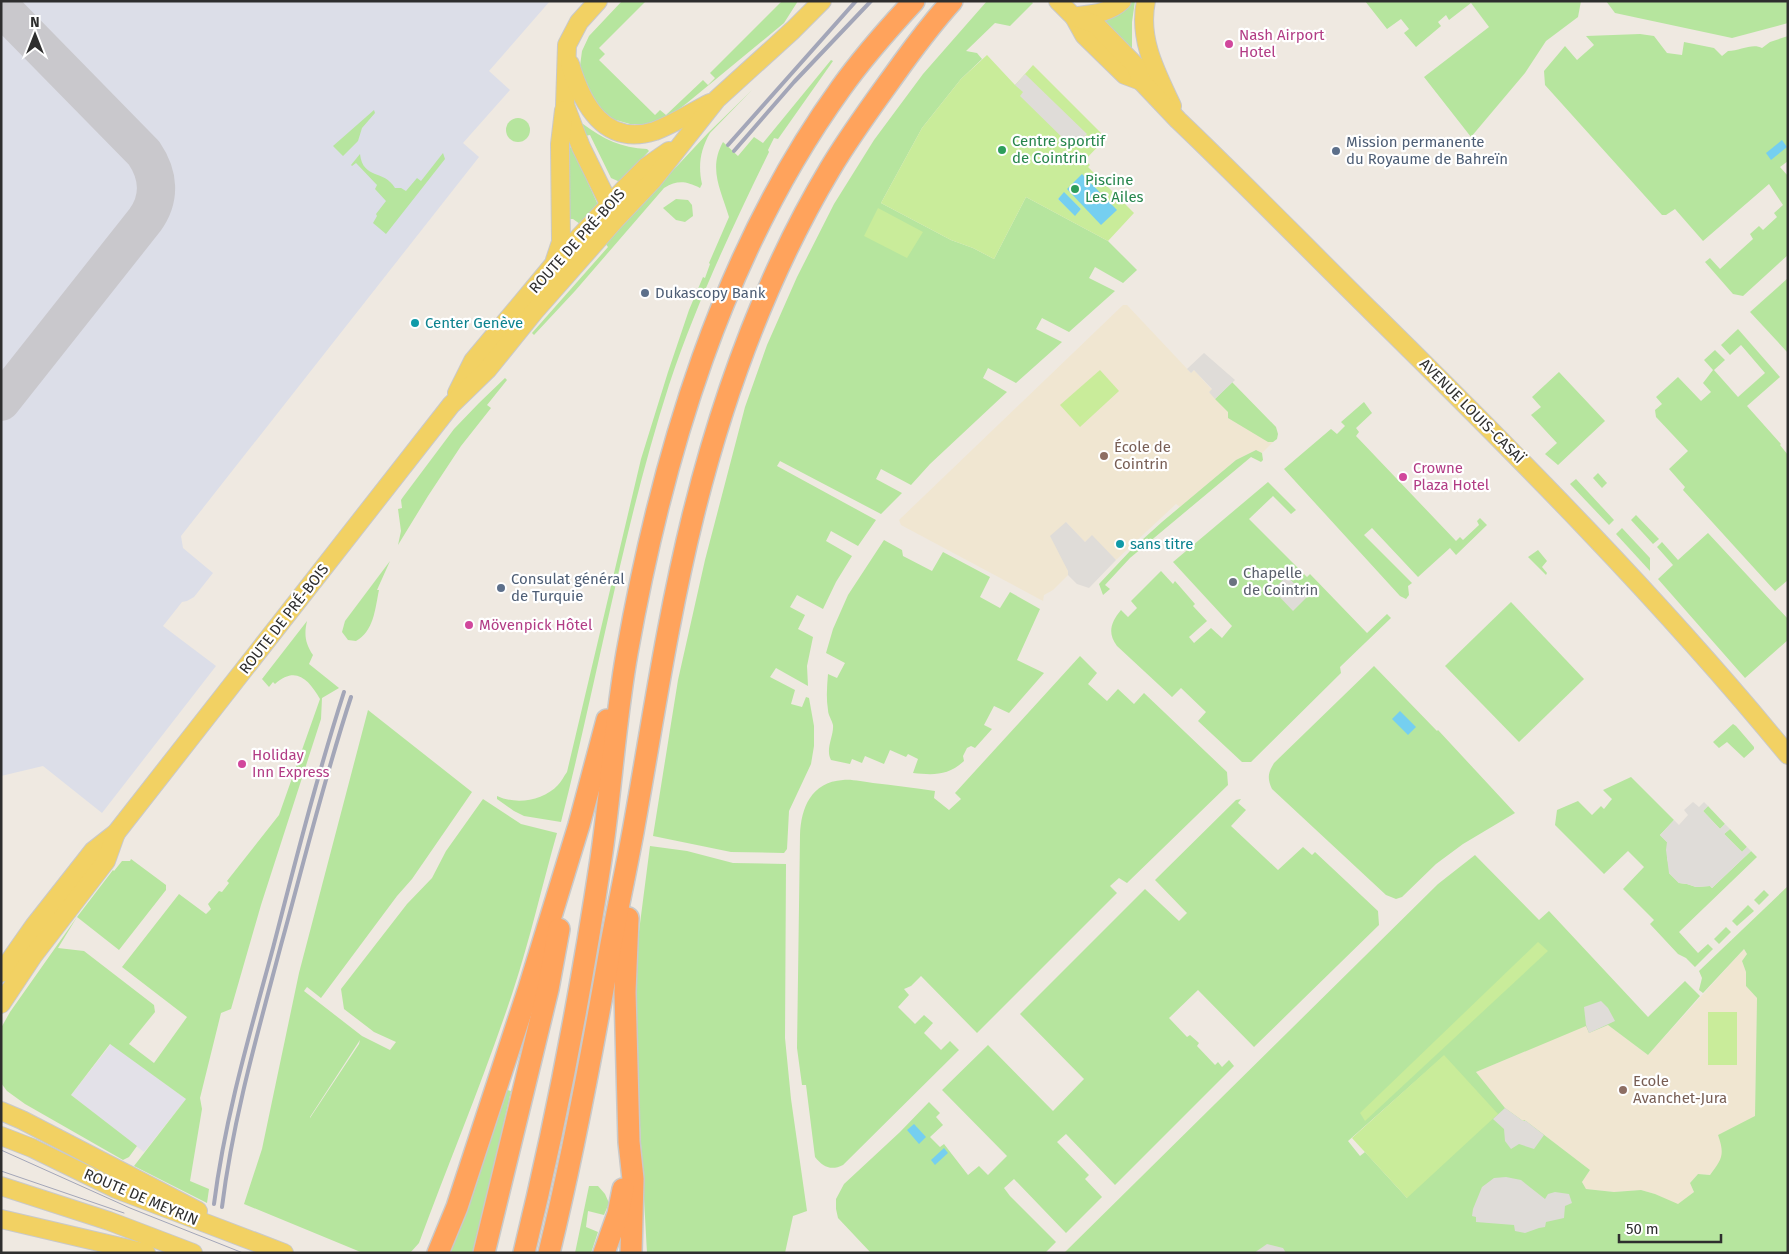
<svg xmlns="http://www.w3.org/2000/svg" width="1789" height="1254" viewBox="0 0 1789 1254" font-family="'Fira Sans',sans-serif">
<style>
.industrial{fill:#e3e1e8}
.education{fill:#f0e6d1}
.airport{fill:#dcdee8}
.green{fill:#b6e59e;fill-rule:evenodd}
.pitch{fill:#c9ec9a;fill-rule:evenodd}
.plaza{fill:#dfdcd8}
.water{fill:#75cff0}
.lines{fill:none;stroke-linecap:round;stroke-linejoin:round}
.taxiway{stroke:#c9c8cc;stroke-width:38}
.primary-casing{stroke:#c9c9c9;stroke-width:20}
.motorway-casing{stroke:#c9c9c9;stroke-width:24}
.primary{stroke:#f2d163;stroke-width:18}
.motorway{stroke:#ffa35c;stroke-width:21}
.tram{stroke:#a3a6b8;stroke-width:1}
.rail{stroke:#a3a6b8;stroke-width:4}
.hotel-dot{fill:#d1479c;stroke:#fff;stroke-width:2}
.leisure-dot{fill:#2e9e5b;stroke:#fff;stroke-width:2}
.service-dot{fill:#5c6f8a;stroke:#fff;stroke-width:2}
.culture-dot{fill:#0f9aa8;stroke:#fff;stroke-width:2}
.education-dot{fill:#8d6e63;stroke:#fff;stroke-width:2}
.worship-dot{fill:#6b7280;stroke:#fff;stroke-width:2}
.labels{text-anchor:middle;stroke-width:4.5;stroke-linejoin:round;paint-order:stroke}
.hotel-label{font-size:15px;fill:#b23c85;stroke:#fff;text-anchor:start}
.leisure-label{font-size:15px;fill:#27864d;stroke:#fff;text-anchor:start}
.service-label{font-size:15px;fill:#4e5e75;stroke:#fff;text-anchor:start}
.street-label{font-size:15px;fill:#2e2e2e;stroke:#fff}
.culture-label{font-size:15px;fill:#0d838f;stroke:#fff;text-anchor:start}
.education-label{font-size:15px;fill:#785e54;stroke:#fff;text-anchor:start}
.worship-label{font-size:15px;fill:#5b616d;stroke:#fff;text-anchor:start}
</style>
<rect width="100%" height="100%" fill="#efe9e1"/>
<path class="industrial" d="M111 1044 186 1099 144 1152 71 1095Z"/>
<g class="education">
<path d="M1123 305H1127L1191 373 1194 370 1212 390 1209 392 1268 442H1273L1262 453 1256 450 1236 460 1180 507 1176 504 1116 560 1092 536 1085 542 1066 522 1068 575 1053 590 1044 595 1043 601 901 525 899 520Z"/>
<path d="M1744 949 1747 954 1742 961 1746 972V986L1757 998 1755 1117 1718 1135 1722 1146V1159L1710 1175 1698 1174 1690 1183 1694 1192 1678 1205 1655 1194 1641 1190 1614 1192 1586 1189 1582 1182 1590 1170 1526 1121 1524 1120 1523 1121 1505 1108 1476 1072 1586 1025 1589 1033 1608 1025 1648 1055Z"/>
</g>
<path class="airport" d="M1 1H550L489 71 510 90 463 143 479 157 181 536 183 548 213 573 194 597 187 601 182 602 163 626 216 666 102 813 43 766 1 776Z"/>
<g class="green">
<path d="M622 1H646L599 48 605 54 599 60 655 115 660 110 666 115 703 80 708 85 715 78 710 73 782 1H798L784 23 687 103 671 115 650 124H630L609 118 589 97 580 66 582 51 589 36Z"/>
<path d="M987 1H1031L1033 3 1010 26 995 23 966 51 977 53 982 59 961 79 922 128 881 203 951 240 973 248 994 259 1026 197 1108 241 1137 270 1123 283 1095 267 1089 278 1115 291 1069 332 1042 318 1036 329 1062 342 1016 383 988 368 983 378 1007 392 930 464 911 485 881 469 876 479 902 493 881 514 780 461 777 466 876 520 858 546 831 531 826 541 852 556 836 582 823 609 797 595 790 607 805 615 798 629 813 637 807 666 808 686 776 668 770 677 795 690 791 704 802 707 806 697 809 698 814 726V746L811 764 789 811 787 849 784 853 731 852 653 836 678 680 705 560 745 407 767 345 797 277 834 204 874 140 923 74Z"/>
<path d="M1130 1H1135L1132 22V49L1102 25 1105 18Z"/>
<path d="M1365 1H1581L1578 17 1546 41 1525 73 1471 137 1424 77 1489 27 1471 3 1449 20 1446 15 1438 22 1441 26 1416 47 1404 33 1409 29 1401 19 1387 29Z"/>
<path d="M1606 1H1788V23L1732 38 1615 13Z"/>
<path d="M1640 34 1654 36 1667 53 1682 55 1684 42 1714 48 1722 56 1728 51C1740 51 1752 43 1762 48L1770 42 1788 36V161L1780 167 1788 176V255L1743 296 1733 294 1705 262 1710 258 1720 269 1753 239 1750 234 1759 226 1763 230 1777 217 1774 213 1783 205 1769 184 1703 241 1675 209 1666 215H1662L1545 85 1544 71 1565 46 1577 60 1594 45 1586 36Z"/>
<path d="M831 60 833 61 778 139 774 138 768 150 769 152C732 228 696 304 669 385 623 528 598 677 561 822L524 816 514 811 497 799V796C516 805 543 801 558 785 561 782 564 776 567 772L641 459 668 372 689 310 703 277 705 278 710 264 709 263 729 217C721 190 708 169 723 142L738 156 754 137 763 143Z"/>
<path d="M752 90 710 133C700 150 698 166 702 184L700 188C685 181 678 180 664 188L575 291 534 335 532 333 608 247 605 243 708 133Z"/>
<path d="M374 110 375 113 362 128 358 141 343 156 333 146Z"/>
<circle cx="518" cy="130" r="12"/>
<path d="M583 124C603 139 621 148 647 149L649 151 620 182 611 178 590 135 585 136 580 127Z"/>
<path d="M572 147 598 205 580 224 573 219H569L568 148Z"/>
<path d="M443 153 445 159 386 234 373 223 377 216 376 214 386 201 375 189 377 185 356 163 352 166 351 165 360 154C363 180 384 169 395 188H401L406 191 417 178 421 181Z"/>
<path d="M676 199 688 200 692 205 693 216 685 222 676 220 663 208Z"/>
<path d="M1788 278V353L1750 312Z"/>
<path d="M1738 329 1780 377 1747 406 1781 444 1780 445 1788 455V580L1775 591 1683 490 1685 487 1669 469 1688 451 1656 417 1655 410 1662 404 1656 397 1678 377 1701 401 1711 392 1703 383 1713 370 1704 360 1715 350 1725 360 1714 370 1738 397 1765 373 1741 345 1730 355 1721 345Z"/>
<path d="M1559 372 1605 421 1558 465 1545 454 1557 443 1531 415 1541 407 1532 397Z"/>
<path d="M505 378 507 380 487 405 491 408 461 446 428 496 398 545 401 531 398 509 402 508 401 500 403 497 454 429 479 403Z"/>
<path d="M1232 382 1276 427 1278 434 1277 439 1273 442H1268L1228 418V412L1215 399Z"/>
<path d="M1364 402 1372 413 1356 428 1359 432 1356 436 1456 541 1460 537 1463 540 1479 525 1477 521 1480 518 1487 525 1456 555 1450 548 1418 577 1372 528 1364 535 1412 583 1408 586 1409 595 1406 599 1400 596 1284 469 1331 429 1337 434 1345 426 1341 422Z"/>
<path d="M1256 450 1262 453 1263 460 1261 462 1251 457 1130 558 1105 585 1110 589 1103 595 1099 584 1131 550 1162 522 1236 460Z"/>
<path d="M1598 473 1607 483 1602 488 1593 478Z"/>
<path d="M1576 479 1614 520 1609 525 1570 484Z"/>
<path d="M1268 482 1296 510 1291 514 1273 496 1249 519 1307 577 1310 574 1367 633 1387 614 1391 618 1340 667 1341 673 1251 762H1242L1198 721 1206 712 1181 688 1172 697 1117 646C1107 633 1111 622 1121 610L1128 617 1137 608 1131 601 1161 571 1173 584 1175 581 1195 604 1193 606 1207 621 1189 637 1194 643 1211 628 1222 638 1232 626 1173 562Z"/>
<path d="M1636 515 1659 539 1653 544 1631 520Z"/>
<path d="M1622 528 1650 558V571L1616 534Z"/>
<path d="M1708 533 1788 619V640L1745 678 1658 579 1673 565 1657 547 1662 542 1678 560Z"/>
<path d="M884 540 902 550 903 556 932 571 943 552 990 577 980 597 1000 608 1010 592 1040 609 1017 660 1044 673 1009 713 994 706 984 725 992 729 975 748 971 746 967 748 963 756 964 761C948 776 933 775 913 773L918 759 908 754 906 757 890 750 884 764 865 756 862 763 852 759 850 764 831 760C825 749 834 736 833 725 832 720 828 715 828 710 826 698 827 686 828 674L837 678 845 663 826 653 833 629 848 595Z"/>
<path d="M1538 550 1547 561 1542 567 1547 573 1546 575 1528 557Z"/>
<path d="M390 561 377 590H379C375 609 374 631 356 641L348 640 342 632 345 621Z"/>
<path d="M1511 602 1584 679 1519 742 1445 666Z"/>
<path d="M307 621C304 634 305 643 313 655L309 664 339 688 322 698 321 719 261 905 231 1009 221 1013 200 1098 202 1109 190 1181 209 1189 207 1203 134 1166 186 1099 110 1044 71 1095 137 1146 129 1157 123 1160 25 1104 7 1091 1 1083V1028L10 1012 77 917 113 870 114 871 122 861H130L131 859 166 885V890L119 950 77 917 58 948 84 951 154 1005 155 1012 129 1044 154 1063 187 1017 122 967 179 894 206 914 211 909 208 904 219 891 222 892 229 883 227 881 279 815 320 699C309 680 296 665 275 684L273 682 269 687 262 679Z"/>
<path d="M1080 656 1097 673 1088 684 1107 701 1118 689 1134 704 1144 693 1227 772 1228 785 1127 883 1119 878 1110 886 1117 893 977 1033 921 976 911 986 904 989 909 995 898 1007 915 1024 924 1015 933 1023 924 1033 941 1050 950 1041 959 1050 843 1165C831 1171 823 1167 815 1157L806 1085H802L797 1048 800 835C801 808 811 782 843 780 852 779 864 782 873 783 894 785 914 788 935 791L934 798 949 810 961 799 955 793Z"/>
<path d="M1374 666 1437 731 1438 730 1515 813 1463 844 1436 864 1402 897 1396 899 1386 895 1272 789C1267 778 1268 773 1274 763Z"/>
<path d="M368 710 472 792 412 879 397 896 321 998 307 987 304 991 362 1036 390 1050 396 1042 374 1032 344 1009 341 989 407 904 432 878 446 851 483 799 521 824 557 833C542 886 530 939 513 991 485 1076 450 1159 419 1243L410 1253H363L244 1204 262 1149 299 973ZM360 1040 359 1044 310 1118V1117Z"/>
<path d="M1733 724 1736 726 1754 747V749L1744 758 1727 742 1719 748 1713 742Z"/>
<path d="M1631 777 1674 820 1660 835 1667 842V858L1669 866V873L1679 883 1687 884 1696 887 1710 886 1712 888 1751 851 1757 857 1679 932 1698 953 1708 944 1713 949 1695 967 1686 958 1678 954 1650 924 1654 920 1623 889 1644 867 1628 851 1604 874 1555 825 1557 810 1578 801 1592 815 1601 806 1604 809 1612 799 1603 790Z"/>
<path d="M1241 799 1238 803 1246 810 1231 826 1278 870 1303 847 1312 855 1315 852 1378 911 1379 925 1254 1047 1198 990 1169 1018 1187 1037 1190 1035 1199 1043 1197 1046 1215 1065 1218 1062 1222 1067 1229 1060 1234 1066 1115 1185 1066 1134 1057 1142 1089 1175 1085 1179 1102 1197 1066 1233 1014 1179 1004 1188 1010 1196 1056 1242 1045 1253H871L838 1218 836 1209V1199L844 1184 900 1132 929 1102 940 1113 936 1117 943 1125 930 1137 940 1147 944 1144 968 1175 979 1166 988 1175 1007 1156 942 1090 988 1045 1053 1111 1084 1079 1020 1014 1145 889 1179 921 1187 913 1155 880 1236 800Z"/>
<path d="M1708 806 1725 824 1720 829 1703 811Z"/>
<path d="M1730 829 1747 847 1742 852 1724 834Z"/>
<path d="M650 846 687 851 733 863 786 864 785 1038 791 1099 807 1211 793 1216 785 1253H647L634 1016 638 939Z"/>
<path d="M1475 855 1539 920 1549 911 1648 1017 1685 981 1700 996 1648 1055 1608 1025 1589 1033 1586 1026 1476 1072 1505 1108 1523 1121 1524 1120 1526 1121 1590 1170 1582 1182 1586 1189 1614 1192 1641 1190 1655 1194 1678 1204 1694 1192 1690 1183 1698 1174 1710 1175C1722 1159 1725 1155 1718 1135L1755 1116 1757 998 1746 986V972L1742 961 1747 954 1744 949 1703 993 1699 990 1702 978 1699 971 1788 886V1253H1064L1438 884ZM1444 1056 1407 1198 1365 1152 1360 1156 1348 1141Z"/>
<path d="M1764 890 1769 895 1759 905 1754 900Z"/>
<path d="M1748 905 1754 911 1737 926 1732 921Z"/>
<path d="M1726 927 1731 932 1719 944 1714 939Z"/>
<path d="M504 1089 511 1091 474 1253H448Z"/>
<path d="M589 1186H598L605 1194 609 1203 604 1215 588 1211 586 1227 598 1232 591 1253H575Z"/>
</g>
<g class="pitch">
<path d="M987 55 1015 85 1033 65 1106 138 1085 160 1090 165 1088 167 1134 213 1108 241 1026 197 994 259 973 248 951 240 881 203 922 128 961 79ZM1064 193 1081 209 1075 215 1058 199Z"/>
<path d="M878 208 923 232 907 258 864 236Z"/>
<path d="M1100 370 1119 391 1080 427 1060 405Z"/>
<path d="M1538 942 1548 951 1365 1121 1360 1113Z"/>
<rect x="1708" y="1012" width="29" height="53"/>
<path d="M1444 1055 1498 1114 1407 1198 1352 1138Z"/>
</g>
<g class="plaza">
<path d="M1025 74 1087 134 1073 148 1020 96 1023 92 1015 85Z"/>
<path d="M1204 353 1235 380 1215 399 1209 392 1212 389 1194 370 1191 373 1187 369Z"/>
<path d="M1066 522 1085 542 1092 535 1116 560 1089 588 1077 584 1068 575V571L1050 536Z"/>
<path d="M1287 576 1307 597 1293 611 1273 590Z"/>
<path d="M1693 802 1699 807 1704 802 1708 806 1703 811 1720 829 1725 824 1730 829 1724 834 1742 852 1747 847 1751 851 1712 888 1710 886 1696 887 1687 884 1679 883 1669 873 1666 850 1667 842 1660 835 1674 820 1679 825 1688 815 1684 810Z"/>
<path d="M1601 1001 1608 1008 1615 1021 1589 1033 1586 1025 1584 1007Z"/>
<path d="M1505 1108 1523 1121H1526L1544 1135 1534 1149 1519 1144 1511 1149 1505 1141 1504 1129 1493 1119Z"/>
<path d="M1506 1177 1521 1180 1545 1199 1548 1194 1555 1192 1569 1194 1572 1203 1565 1206 1564 1218 1546 1222 1545 1227 1539 1228 1525 1233 1515 1231 1514 1225 1476 1222V1217L1472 1216 1473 1209 1482 1187 1494 1178Z"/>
<path d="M1267 1244 1283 1248 1286 1253H1254Z"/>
</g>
<g class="water">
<path d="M1782 140 1787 147 1771 160 1766 153Z"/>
<path d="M1082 174 1117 210 1101 225 1067 189Z"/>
<path d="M1064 192 1081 209 1075 216 1058 199Z"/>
<path d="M1400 711 1416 727 1408 735 1392 719Z"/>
<path d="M914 1124 926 1137 919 1144 907 1130Z"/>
<path d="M944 1148 948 1153 935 1165 931 1160Z"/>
</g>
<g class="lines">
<path class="taxiway" d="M1 7 144 153C159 175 161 198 145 220L1 402"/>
<defs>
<g id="primary">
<path d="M598 1 579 22 567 45 565 105 581 147 614 214"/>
<path d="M1058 1 1074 17 1084 35 1125 75 1141 81"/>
<path d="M1146 1C1138 39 1156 72 1172 106"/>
<path d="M1077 16C1094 14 1109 13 1122 1"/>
<path d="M1074 17 1095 24 1136 66 1141 81 1178 120C1244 183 1308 249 1373 313 1517 455 1660 599 1788 755"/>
<path d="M570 64C582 104 604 147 655 131 674 124 692 112 710 103"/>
<path d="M555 260 561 242 560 144 564 110"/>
<path d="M457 393 473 361 553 265 626 187 646 167 669 151"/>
<path d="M1 973 34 926 93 851 116 833 451 405 488 369 534 312 616 219 653 180 717 99 793 30 822 1"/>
<path d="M1 1004 33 956 106 861 116 833"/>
<path d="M1 1111 22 1120 198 1211"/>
<path d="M1 1136 32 1148 116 1189 284 1253"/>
<path d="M1 1186 109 1221 193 1253"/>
<path d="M1 1219 146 1253"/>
</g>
<g id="motorway">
<path d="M628 918 625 992 629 1142 633 1179 631 1253"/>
<path d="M438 1253 457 1207 529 988 579 825 607 720"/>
<path d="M484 1253 548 989 559 929"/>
<path d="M524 1253C556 1123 581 991 601 859 611 791 615 721 627 653 662 456 722 253 841 88 863 57 888 29 914 1"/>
<path d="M549 1253C574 1151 593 1048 611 944 618 907 626 870 633 832 652 727 667 621 693 516 723 395 766 276 830 169 852 132 877 99 902 64 918 42 934 21 952 1"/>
<path d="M604 1253 618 1214 623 1189"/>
</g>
</defs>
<use href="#primary" class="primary-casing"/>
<use href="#motorway" class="motorway-casing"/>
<use href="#primary" class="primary"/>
<use href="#motorway" class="motorway"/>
<g class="tram">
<path d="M1 1150 130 1208 243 1253"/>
<path d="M1 1171 124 1213"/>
</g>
<g class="rail">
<path d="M728 145 856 1"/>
<path d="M734 151 794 82 871 1"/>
<path d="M214 1204C225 1117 250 1033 273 948 295 863 317 776 344 692"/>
<path d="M222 1207C233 1118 258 1032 281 945 304 862 324 779 351 697"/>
</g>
</g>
<g class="hotel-dot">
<circle cx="1229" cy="44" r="5"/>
<circle cx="1403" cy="477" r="5"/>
<circle cx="469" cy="625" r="5"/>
<circle cx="242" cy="764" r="5"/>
</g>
<g class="leisure-dot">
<circle cx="1002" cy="150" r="5"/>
<circle cx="1075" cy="189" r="5"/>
</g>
<g class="service-dot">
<circle cx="1336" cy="151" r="5"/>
<circle cx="645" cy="293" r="5"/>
<circle cx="501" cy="588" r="5"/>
</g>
<g class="culture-dot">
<circle cx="415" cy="323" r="5"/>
<circle cx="1120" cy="544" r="5"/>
</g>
<g class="education-dot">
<circle cx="1104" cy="456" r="5"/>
<circle cx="1623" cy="1090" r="5"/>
</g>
<circle class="worship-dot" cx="1233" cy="582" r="5"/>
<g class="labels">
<g class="hotel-label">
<text x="1239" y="40">Nash Airport<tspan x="1239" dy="17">Hotel</tspan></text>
<text x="1413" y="473">Crowne<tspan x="1413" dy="17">Plaza Hotel</tspan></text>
<text x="479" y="630">Mövenpick Hôtel</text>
<text x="252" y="760">Holiday<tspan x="252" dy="17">Inn Express</tspan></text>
</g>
<g class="leisure-label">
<text x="1012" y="146">Centre sportif<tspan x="1012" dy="17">de Cointrin</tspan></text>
<text x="1085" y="185">Piscine<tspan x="1085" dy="17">Les Ailes</tspan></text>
</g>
<g class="service-label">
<text x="1346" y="147">Mission permanente<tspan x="1346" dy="17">du Royaume de Bahreïn</tspan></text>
<text x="655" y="298">Dukascopy Bank</text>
<text x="511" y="584">Consulat général<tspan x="511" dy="17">de Turquie</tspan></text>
</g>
<g class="street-label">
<text transform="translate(577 241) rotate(-48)" y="5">ROUTE DE PRÉ-BOIS</text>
<text transform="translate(1472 411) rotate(45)" y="5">AVENUE LOUIS-CASAÏ</text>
<text transform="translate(284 619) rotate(-52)" y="5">ROUTE DE PRÉ-BOIS</text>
<text transform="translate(141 1197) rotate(23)" y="5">ROUTE DE MEYRIN</text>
</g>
<g class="culture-label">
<text x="425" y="328">Center Genève</text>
<text x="1130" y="549">sans titre</text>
</g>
<g class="education-label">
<text x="1114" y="452">École de<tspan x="1114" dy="17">Cointrin</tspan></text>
<text x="1633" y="1086">Ecole<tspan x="1633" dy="17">Avanchet-Jura</tspan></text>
</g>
<g class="worship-label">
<text x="1243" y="578">Chapelle<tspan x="1243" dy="17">de Cointrin</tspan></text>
</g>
</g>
<rect width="1789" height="1254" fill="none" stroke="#2e2e2e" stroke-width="5"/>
<g transform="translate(35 35)" stroke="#ffffff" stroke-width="4" paint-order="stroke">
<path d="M0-4L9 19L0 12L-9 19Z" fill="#2e2e2e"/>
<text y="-8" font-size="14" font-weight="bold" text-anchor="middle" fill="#2e2e2e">N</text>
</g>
<path d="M1619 1234v8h102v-8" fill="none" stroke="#2e2e2e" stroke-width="2.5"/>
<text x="1626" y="1234" font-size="15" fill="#2e2e2e" stroke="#ffffff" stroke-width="4" paint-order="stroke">50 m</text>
</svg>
